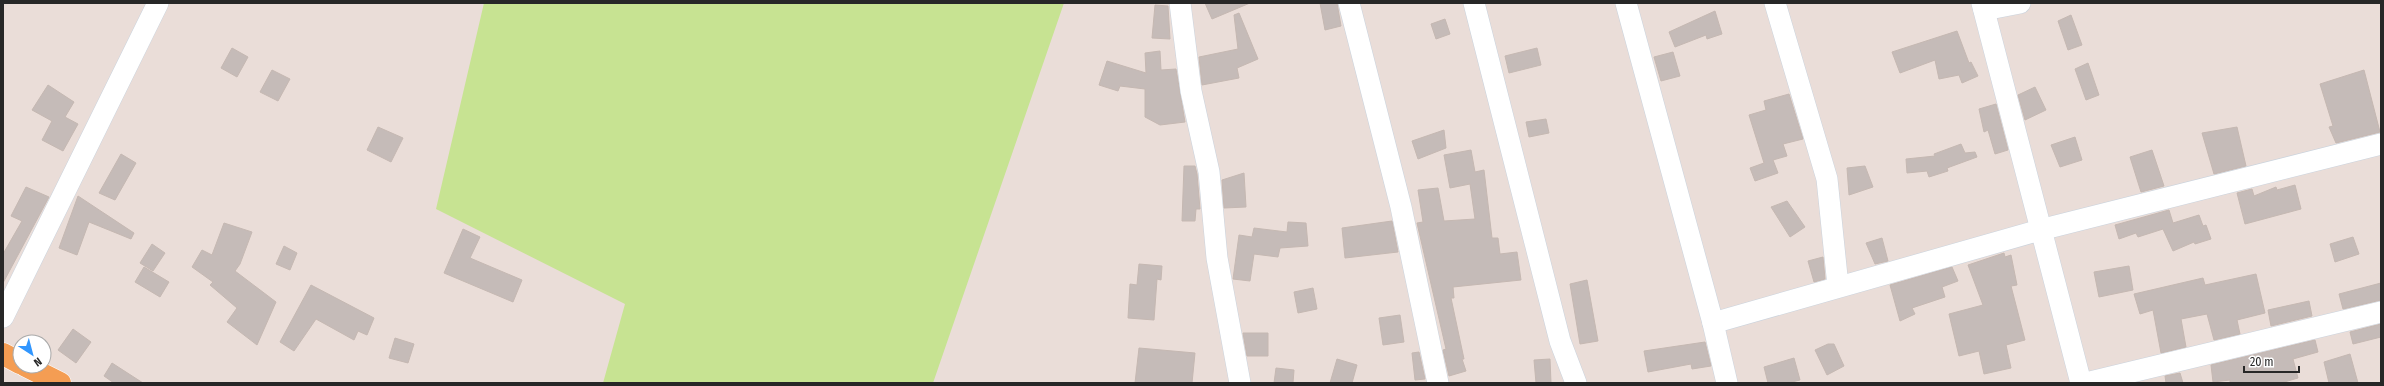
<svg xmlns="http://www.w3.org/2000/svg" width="2384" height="386" viewBox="0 0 2384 386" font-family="'Fira Sans Condensed',sans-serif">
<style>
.green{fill:#c7e392}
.building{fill:#c5bbb8;stroke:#c5b8b2}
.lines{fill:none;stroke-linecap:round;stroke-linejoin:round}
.minor-casing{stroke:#cad3dd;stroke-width:22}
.primary-casing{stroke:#fff;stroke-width:23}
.minor{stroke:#fff;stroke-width:21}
.primary{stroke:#f49d53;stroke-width:22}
</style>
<rect width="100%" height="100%" fill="#eaddd8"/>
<path class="green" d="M484 3H1064L933 383H603L625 304 436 209Z"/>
<g class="building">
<path d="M1205 3H1250L1212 19Z"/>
<path d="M1320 3H1337L1341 26 1325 30Z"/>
<path d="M1155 5 1168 6 1170 39 1152 38Z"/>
<path d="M1715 11 1722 34 1707 39 1706 35 1675 47 1669 32Z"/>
<path d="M1239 13 1258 59 1237 68 1239 78 1202 85 1199 57 1238 49 1234 15Z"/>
<path d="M2071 15 2082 45 2068 50 2058 21Z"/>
<path d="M1445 19 1450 34 1436 39 1431 24Z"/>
<path d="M1957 31 1969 63 1971 62 1978 76 1962 83 1959 75 1939 79 1935 60 1900 73 1892 52Z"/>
<path d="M232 48 248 57 237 77 221 68Z"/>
<path d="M1537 48 1541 65 1509 73 1505 56Z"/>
<path d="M1160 51 1161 70 1176 69 1185 122 1160 125 1145 117V89L1120 86 1118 91 1099 85 1107 61 1146 73 1145 53Z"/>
<path d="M1673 52 1680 76 1661 81 1654 57Z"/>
<path d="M2088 63 2099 95 2086 100 2075 69Z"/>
<path d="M272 70 290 79 278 101 260 92Z"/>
<path d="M2364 70 2380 132 2336 143 2329 127 2333 126 2320 84Z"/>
<path d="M48 85 74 102 65 117 78 124 63 151 42 140 52 121 32 110Z"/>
<path d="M2035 87 2046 110 2025 120 2018 95Z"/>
<path d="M1789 94 1803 139 1783 144 1787 156 1773 160 1778 173 1755 181 1750 168 1764 163 1749 115 1766 110 1764 101Z"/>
<path d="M1996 104 2008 150 1995 154 1988 130 1984 132 1979 109Z"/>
<path d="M1546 119 1549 133 1529 137 1526 122Z"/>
<path d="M378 127 403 138 391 162 367 150Z"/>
<path d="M2237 127 2246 166 2214 174 2202 133Z"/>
<path d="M1444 130 1446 148 1418 159 1412 141Z"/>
<path d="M2075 137 2082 160 2060 167 2051 145Z"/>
<path d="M1961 144 1965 153 1975 152 1977 157 1947 168 1948 171 1929 177 1927 171 1907 173 1906 159 1935 156 1934 154Z"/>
<path d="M1471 150 1475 172 1484 170 1492 238H1498L1500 254 1517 252 1521 280 1453 287 1454 298H1451L1464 359H1462L1466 371 1449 376 1443 350 1446 349 1417 223 1423 222 1418 190 1438 188 1444 221 1475 219 1470 184 1450 188 1444 155Z"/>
<path d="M2152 150 2164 186 2141 192 2130 157Z"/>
<path d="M121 154 136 163 115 200 99 193Z"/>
<path d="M1184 166H1195L1197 174 1200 209H1196L1195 221H1182Z"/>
<path d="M1865 166 1873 187 1849 195 1847 168Z"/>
<path d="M1244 173 1246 207 1224 208 1222 180Z"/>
<path d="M2295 185 2301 209 2245 224 2237 193 2252 189 2254 196 2276 187 2277 190Z"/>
<path d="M26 187 49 197 3 283V254L22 221 11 216Z"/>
<path d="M78 196 134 233 131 239 89 222 77 255 59 248Z"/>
<path d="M1787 201 1805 227 1790 237 1771 207Z"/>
<path d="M2169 210 2173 223 2199 215 2203 226 2206 225 2211 239 2195 244 2194 242 2173 251 2163 229 2138 237 2136 233 2119 239 2115 225Z"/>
<path d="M1392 221 1398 252 1345 258 1342 228Z"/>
<path d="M1288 222 1306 223 1308 246 1280 248 1278 257 1254 254 1250 281 1233 279 1239 235 1252 237 1254 228 1287 232Z"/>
<path d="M224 223 252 232 240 264 235 271 276 302 257 345 227 322 237 308 210 285 213 282 192 267 202 250 212 255Z"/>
<path d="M463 229 480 237 470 258 522 280 513 302 444 273Z"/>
<path d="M2353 237 2359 254 2335 262 2330 244Z"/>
<path d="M1882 238 1888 261 1875 264 1866 243Z"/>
<path d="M152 244 165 253 153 271 140 263Z"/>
<path d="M284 246 297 253 290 270 276 264Z"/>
<path d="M2004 253 2005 257 2011 255 2017 285 2011 286 2025 340 2006 345 2011 368 1984 374 1979 351 1959 356 1949 314 1983 305 1968 265Z"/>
<path d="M1823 257 1825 279 1814 282 1808 261Z"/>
<path d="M1139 264 1162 266 1161 280 1157 279 1154 320 1128 318 1130 284 1137 285Z"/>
<path d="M2129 266 2133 290 2099 297 2094 272Z"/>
<path d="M144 267 169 282 160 297 135 282Z"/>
<path d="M1952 267 1958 281 1942 287 1945 297 1912 308 1915 314 1900 321 1890 285Z"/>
<path d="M2256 274 2265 313 2237 320 2240 334 2214 340 2207 314 2181 319 2186 347 2161 353 2153 310 2140 314 2134 294 2203 278 2205 285Z"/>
<path d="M1587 280 1598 341 1580 344 1570 284Z"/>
<path d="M2381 283V300L2343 309 2339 294Z"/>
<path d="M311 285 374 318 367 335 358 331 354 340 316 319 294 351 280 342Z"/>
<path d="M1313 288 1317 309 1298 313 1294 292Z"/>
<path d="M2309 301 2312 316 2271 326 2268 310Z"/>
<path d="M1400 315 1404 342 1383 345 1379 318Z"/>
<path d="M2381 324V337L2353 344 2350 332Z"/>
<path d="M73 329 91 342 76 363 58 350Z"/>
<path d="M1243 333H1268V356H1247Z"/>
<path d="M395 338 414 344 408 363 389 358Z"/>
<path d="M2315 340 2318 352 2293 359 2298 378 2281 383H2230V380L2213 382 2211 365Z"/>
<path d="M1705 342 1711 366 1692 369 1691 364 1648 372 1644 351Z"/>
<path d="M1828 344H1834L1844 366 1827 375 1815 350Z"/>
<path d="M1139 348 1195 353 1192 383H1135Z"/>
<path d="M1419 352 1425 379 1415 380 1412 353Z"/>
<path d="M2350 354 2358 383H2329L2324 362Z"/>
<path d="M1794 358 1800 380 1788 383H1768L1764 367Z"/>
<path d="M1337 359 1357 365 1352 383H1330Z"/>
<path d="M1550 359 1551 383H1536L1534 360Z"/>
<path d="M112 363 143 383H114L104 376Z"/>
<path d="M1276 368 1294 370 1293 383H1274Z"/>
<path d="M2180 373 2183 383H2166L2165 376Z"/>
</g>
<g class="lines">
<defs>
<g id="minor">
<path d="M1180 3 1191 91 1209 172 1217 258 1240 383"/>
<path d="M1349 3 1401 207 1438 383"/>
<path d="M1474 3 1560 341 1576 383"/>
<path d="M1626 3 1713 323 1727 383"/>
<path d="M1775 3 1827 179 1838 286"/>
<path d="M1982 3 2081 383"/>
<path d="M1984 10 2020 3"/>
<path d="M3 317 158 3"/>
<path d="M1713 323 2040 230 2381 144"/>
<path d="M2086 383 2381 312"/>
</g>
<g id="primary">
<path d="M3 354 20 363"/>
<path d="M26 366 60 383"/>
</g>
</defs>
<use href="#minor" class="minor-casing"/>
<use href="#primary" class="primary-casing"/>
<use href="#minor" class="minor"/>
<use href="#primary" class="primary"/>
</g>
<rect width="2384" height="386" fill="none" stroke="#272727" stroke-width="8"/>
<g transform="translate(32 354) rotate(144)"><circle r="19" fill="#ffffff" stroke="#a9a9a9"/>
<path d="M0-3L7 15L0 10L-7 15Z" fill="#3196fe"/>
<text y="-6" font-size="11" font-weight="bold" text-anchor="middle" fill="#272727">N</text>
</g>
<path d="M2244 366v6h55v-6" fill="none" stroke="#272727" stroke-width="2"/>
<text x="2250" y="366" font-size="12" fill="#272727" stroke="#ffffff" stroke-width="3" paint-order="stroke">20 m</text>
</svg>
